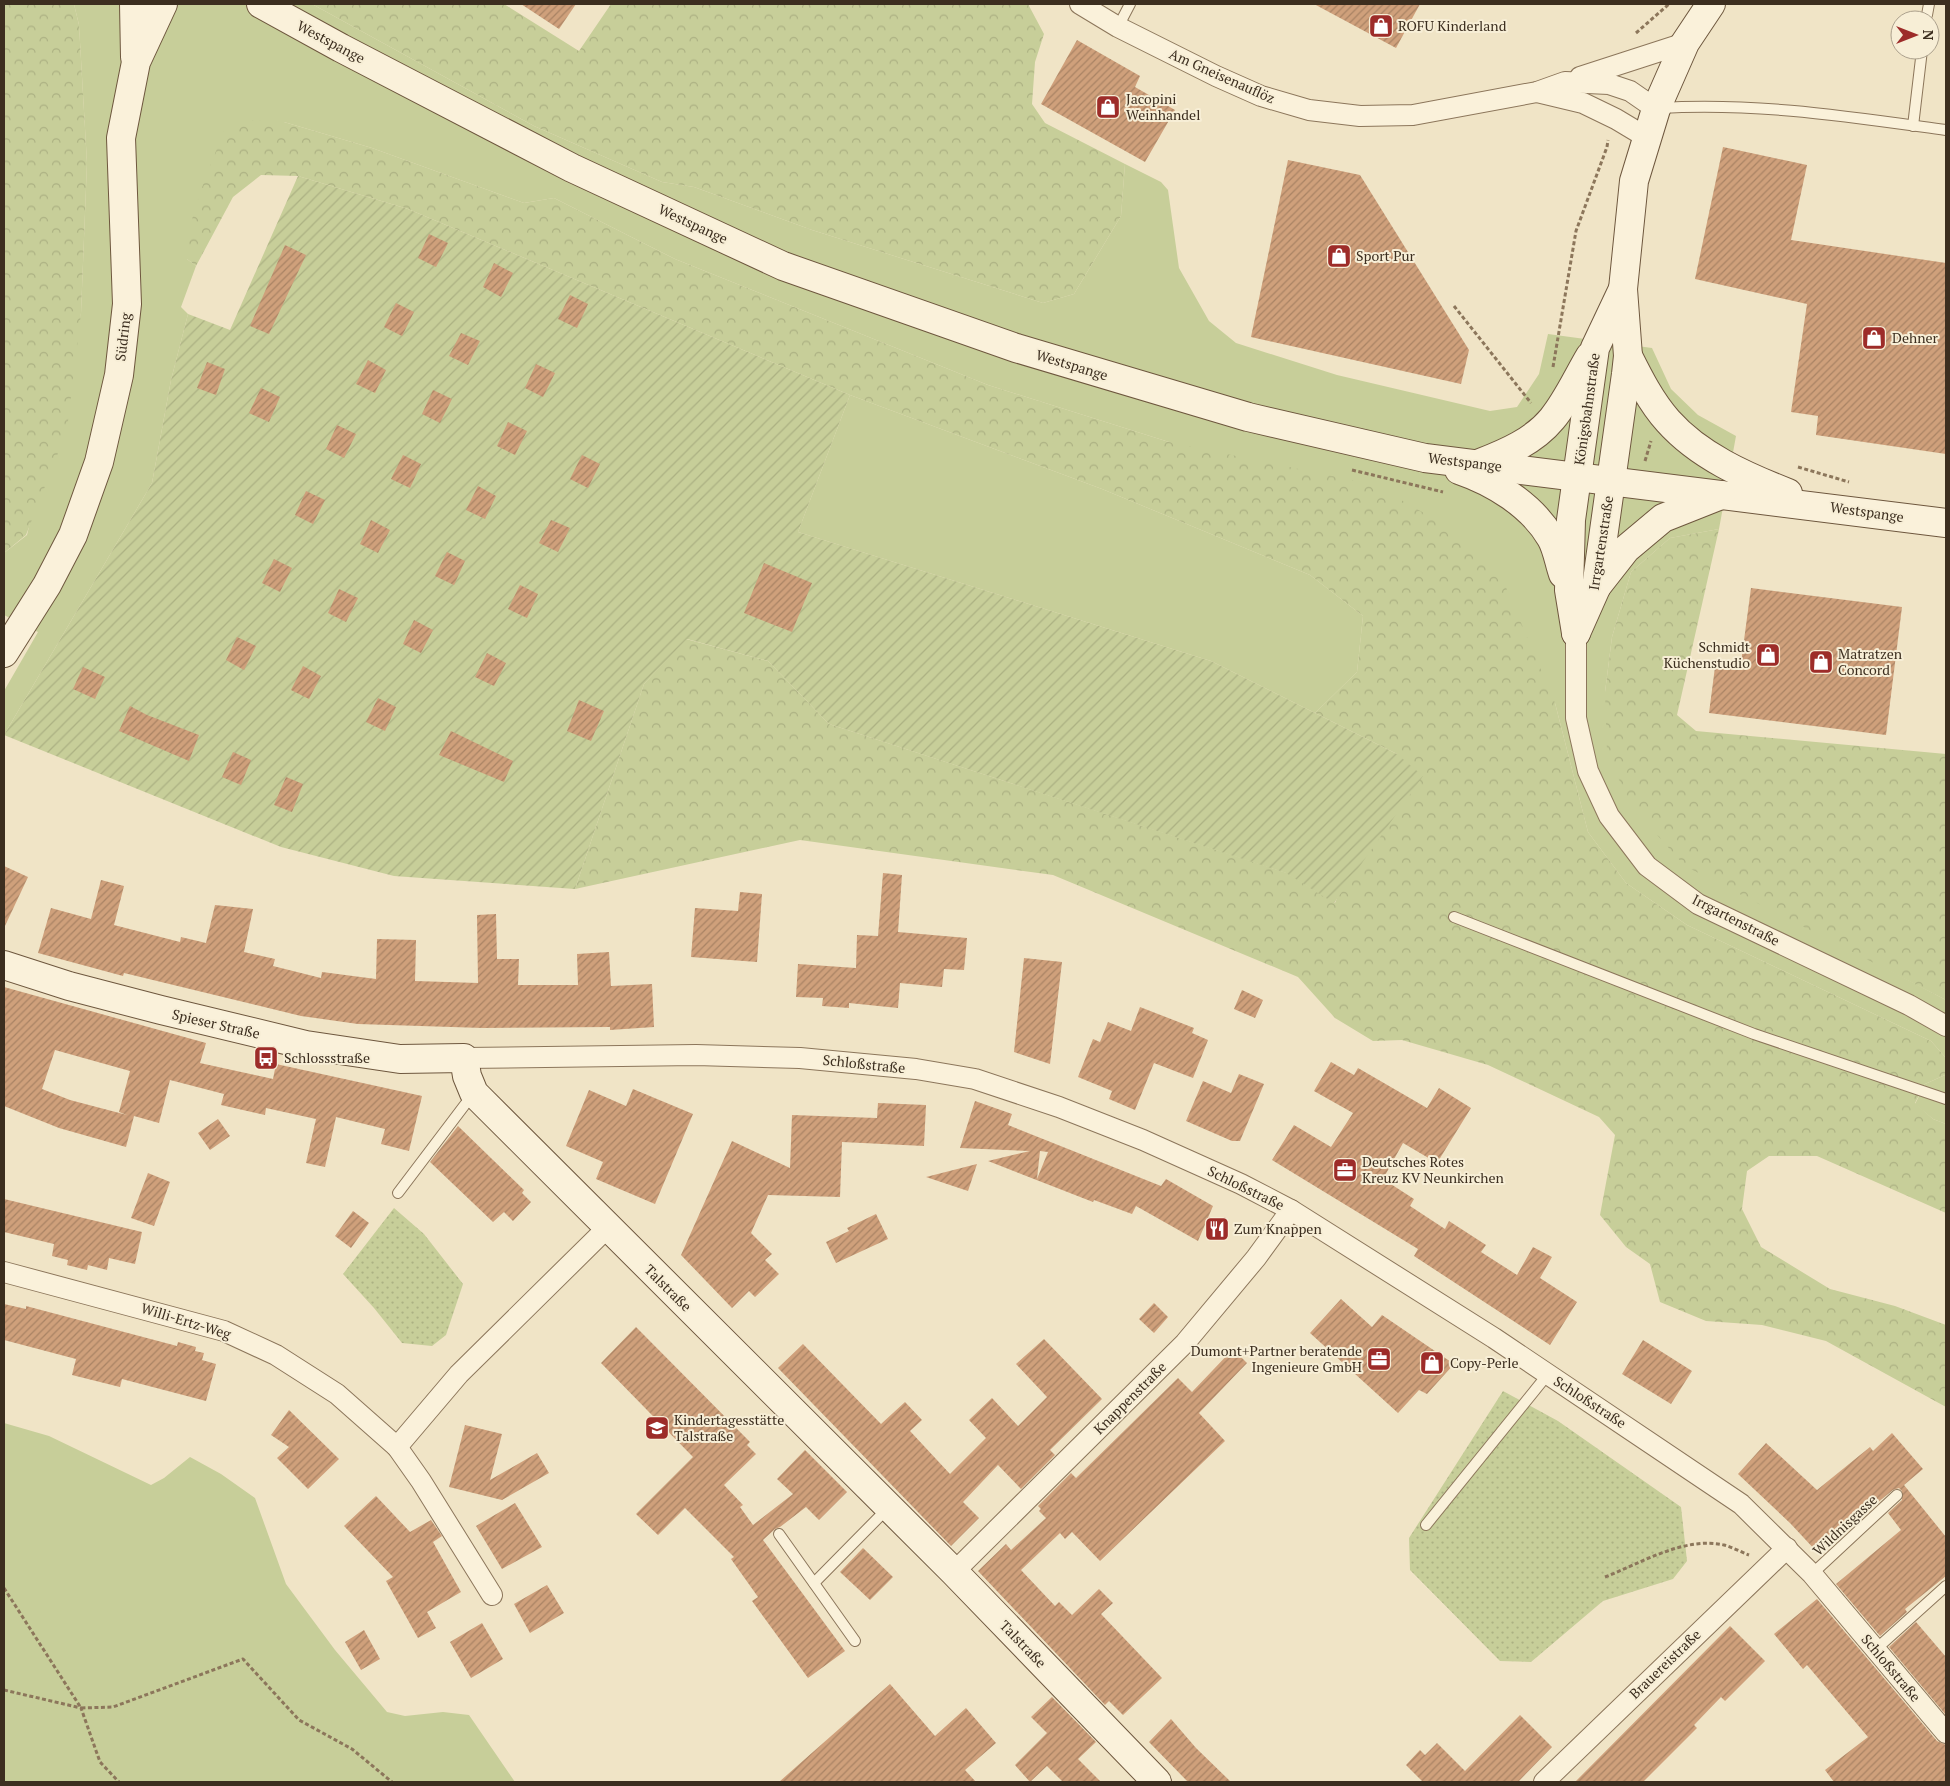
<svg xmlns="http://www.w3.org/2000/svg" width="1950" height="1786" viewBox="0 0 1950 1786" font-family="'PT Serif',serif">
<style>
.grass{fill:#c7ce99}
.forest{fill:url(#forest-crowns)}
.park{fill:url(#park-dots)}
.garden{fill:url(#garden-furrows)}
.building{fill:url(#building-hatch);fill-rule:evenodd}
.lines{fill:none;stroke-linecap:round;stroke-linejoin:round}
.lane-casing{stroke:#8c765b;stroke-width:12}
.street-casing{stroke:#8c765b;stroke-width:22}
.secondary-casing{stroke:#6e573e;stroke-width:30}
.path{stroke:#8c765b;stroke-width:3;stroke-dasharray:4 2.5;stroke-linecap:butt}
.lane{stroke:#faf1da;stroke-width:10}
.street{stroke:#faf1da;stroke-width:20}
.secondary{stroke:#faf1da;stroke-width:28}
.labels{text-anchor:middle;stroke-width:4;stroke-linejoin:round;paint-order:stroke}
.poi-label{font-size:14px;fill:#3c2e1f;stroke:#f7eed6;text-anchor:start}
.street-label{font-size:14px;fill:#3c2e1f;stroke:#f7eed6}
</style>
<defs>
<pattern id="forest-crowns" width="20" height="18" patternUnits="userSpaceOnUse" patternTransform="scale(1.25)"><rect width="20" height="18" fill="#c7ce99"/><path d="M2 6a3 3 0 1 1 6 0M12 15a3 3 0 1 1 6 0" fill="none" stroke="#acb183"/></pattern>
<pattern id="park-dots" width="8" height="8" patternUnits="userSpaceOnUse" patternTransform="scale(1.25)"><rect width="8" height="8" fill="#c7ce99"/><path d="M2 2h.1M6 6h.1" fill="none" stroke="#acb183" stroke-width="1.8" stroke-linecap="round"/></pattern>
<pattern id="garden-furrows" width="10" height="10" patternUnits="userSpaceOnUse" patternTransform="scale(1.25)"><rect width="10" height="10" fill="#c7ce99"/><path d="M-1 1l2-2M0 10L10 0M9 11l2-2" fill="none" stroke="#acb183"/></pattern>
<pattern id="building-hatch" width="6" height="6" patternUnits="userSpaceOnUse" patternTransform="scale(1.25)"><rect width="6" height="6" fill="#cfa07b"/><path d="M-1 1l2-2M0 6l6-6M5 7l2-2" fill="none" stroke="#a98364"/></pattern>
</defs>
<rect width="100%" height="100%" fill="#f0e4c6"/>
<g class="grass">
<path d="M74 4H312L534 126 662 182 694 187 812 230 1043 303 1074 294 1121 216 1125 164 1161 182 1168 190 1179 268 1209 321 1236 343 1337 375 1490 411 1517 407 1539 374 1548 334 1652 348 1671 389 1698 415 1736 436 1719 529 1670 538 1631 572 1612 637 1605 692 1855 952 1946 1000V1058L1931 1041 1687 925 1626 883 1588 832 1555 703 1169 442 988 385 675 259 554 198 524 203 372 148 284 122 187 259 196 266 181 307 188 314 171 380 152 483 4 735V691L38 632 4 615V553L27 535 81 313 87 163 79 25Z"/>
<path d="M850 395 1102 489 1310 575 1363 616 1357 672 1315 713 1211 661 798 532Z"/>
<path d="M1946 1061V1124L1933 1119 1915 1104 1925 1084 1945 1075Z"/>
<path d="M4 1423 49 1436 151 1485 164 1478 190 1457 221 1474 255 1498 286 1584 335 1650 387 1712 405 1716 443 1712 469 1715 515 1782H4Z"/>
</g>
<g class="forest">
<path d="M4 4H74L79 25 87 163 81 313 67 430 26 535 4 553Z"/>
<path d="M312 4H504L579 51 611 4H1028L1044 34 1035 62 1032 104 1045 123 1125 164 1121 216 1074 294 1043 303 812 230 694 187 662 182 534 126Z"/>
<path d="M243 120 284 122 372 148 524 203 554 198 675 259 988 385 1169 442 1375 485 1457 532 1502 578 1555 703 1588 832 1626 883 1687 925 1931 1041 1946 1058 1945 1075 1925 1084 1915 1103 1933 1119 1946 1124V1213L1817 1156H1769L1747 1171 1742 1209 1761 1247 1830 1289 1895 1306 1946 1325V1407L1826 1341 1762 1325 1706 1321 1660 1302 1650 1264 1626 1247 1600 1215 1615 1135 1599 1117 1488 1065 1402 1040 1373 1041 1335 1018 1298 977 1053 875 800 840 575 889 644 684 686 639 768 661 829 724 1287 873 1335 903 1397 754 1315 713 1357 672 1363 616 1310 575 1102 489 850 395 408 209 298 176 261 175 233 197 196 266 187 259C186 218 210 169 224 130Z"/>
<path d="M1719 529 1677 715 1696 731 1946 754V1000L1685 866 1631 806 1607 753 1605 692 1612 637 1631 572 1670 538Z"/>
</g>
<g class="park">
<path d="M394 1208 424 1234 463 1284 446 1335 432 1346 402 1343 374 1308 343 1274Z"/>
<path d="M1503 1391 1558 1421 1681 1507 1687 1561 1673 1579 1603 1601 1531 1662 1500 1661 1410 1570 1409 1538Z"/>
</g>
<path class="garden" d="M298 176 408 209 850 395 798 532 1211 661 1397 754 1423 776 1334 903 1286 873 829 724 768 661 687 639 644 684 575 889 394 876 281 847 4 735 152 483 171 380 188 314 230 330Z"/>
<g class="building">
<path d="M521 4H576L559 29Z"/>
<path d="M1314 4H1420L1396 48Z"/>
<path d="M1077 40 1140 76 1135 87 1175 110 1145 162 1041 104Z"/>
<path d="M1723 147 1807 165 1791 240 1946 263V454L1816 435 1818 416 1791 412 1807 304 1695 279Z"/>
<path d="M1288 160 1360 175 1469 350 1461 384 1251 337Z"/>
<path d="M429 234 448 243 436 267 418 258Z"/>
<path d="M285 245 306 255 269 334 250 326Z"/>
<path d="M494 263 513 273 501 297 483 287Z"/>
<path d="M570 295 588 304 577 328 558 319Z"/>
<path d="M396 303 414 312 402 336 384 327Z"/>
<path d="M461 333 480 341 468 365 449 356Z"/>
<path d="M368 360 386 370 375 393 356 384Z"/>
<path d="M207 362 225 369 216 395 197 388Z"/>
<path d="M536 364 555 373 543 397 525 388Z"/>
<path d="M261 388 280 397 269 422 249 413Z"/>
<path d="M433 390 452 399 440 423 422 414Z"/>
<path d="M508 422 527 431 515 455 497 446Z"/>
<path d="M337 425 356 434 344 458 326 449Z"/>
<path d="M403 455 421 464 410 488 391 479Z"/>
<path d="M582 455 600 464 588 488 570 479Z"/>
<path d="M478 486 496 496 485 519 466 510Z"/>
<path d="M306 491 325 500 313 524 295 515Z"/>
<path d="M371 520 390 530 378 553 360 544Z"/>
<path d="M551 520 570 528 558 552 539 543Z"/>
<path d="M447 552 465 561 454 585 435 576Z"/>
<path d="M274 559 292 568 280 592 262 583Z"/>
<path d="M764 563 812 583 792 632 744 613Z"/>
<path d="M520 585 538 594 527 618 508 609Z"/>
<path d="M1751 588 1902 607 1886 735 1709 713 1715 667 1740 670Z"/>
<path d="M339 589 358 598 346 622 328 613Z"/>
<path d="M414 620 433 630 421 653 403 644Z"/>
<path d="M237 637 256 646 244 670 226 660Z"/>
<path d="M487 653 506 663 494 686 475 677Z"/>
<path d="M303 666 321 676 309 699 291 690Z"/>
<path d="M83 667 105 677 95 699 73 689Z"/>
<path d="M378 698 396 707 385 731 366 722Z"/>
<path d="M579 700 604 711 591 741 567 731Z"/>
<path d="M130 706 147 715 199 735 189 761 119 731Z"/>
<path d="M451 731 513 761 504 782 439 755Z"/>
<path d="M233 752 251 760 241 785 222 777Z"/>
<path d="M286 777 303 784 292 812 274 805Z"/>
<path d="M4 866 28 877 4 928Z"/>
<path d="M883 873 902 875 898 932 967 938 964 970 944 969 942 987 900 983 898 1008 849 1003V1008L822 1006 823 998 796 997 798 964 856 968 857 935 878 936Z"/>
<path d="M101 880 124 886 114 925 180 942 181 937 206 943 215 905 253 909 244 952 275 959 273 966 321 978 322 972 376 979 377 939 416 940 415 981 478 983 477 915 496 914 497 959H519L518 985H578L577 954 609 952 611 986 652 984 654 1027 610 1030V1027L483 1028 358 1024 301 1016 124 973 123 976 38 953 51 908 91 919Z"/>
<path d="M740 892 762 894 757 962 691 957 695 908 738 911Z"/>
<path d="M1024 958 1062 962 1050 1064 1014 1052Z"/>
<path d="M4 987 206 1043 200 1063 273 1079 276 1064 422 1096 409 1151 381 1144 385 1129 336 1117 325 1167 306 1163 316 1119 266 1108 265 1115 221 1105 224 1094 170 1080 159 1123 134 1116 126 1147 59 1128 4 1106ZM55 1050 130 1071 119 1112 127 1115 70 1100 42 1089Z"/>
<path d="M1242 990 1263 1000 1255 1018 1234 1009Z"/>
<path d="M1140 1007 1194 1028 1192 1033 1208 1040 1193 1078 1154 1063 1135 1110 1109 1099 1112 1091 1078 1077 1093 1039 1100 1042 1108 1022 1131 1031Z"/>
<path d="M1331 1062 1354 1075 1358 1068 1427 1108 1439 1088 1471 1108 1437 1163 1403 1143 1383 1179 1414 1199 1410 1206 1445 1229 1449 1221 1486 1245 1481 1252 1517 1275 1533 1247 1552 1257 1540 1278 1577 1302 1550 1345 1414 1256 1418 1249 1272 1160 1294 1125 1331 1147 1353 1113 1314 1091Z"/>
<path d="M1239 1074 1264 1084 1240 1141H1232L1186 1121 1203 1081 1231 1093Z"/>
<path d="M633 1089 693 1114 655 1204 596 1179 603 1162 566 1146 589 1090 626 1106Z"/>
<path d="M975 1101 1012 1114 1008 1125 1161 1186 1166 1179 1213 1206 1198 1241 1136 1206 1132 1214 1094 1200 1093 1202 988 1161 1030 1151 960 1148ZM1040 1151 1048 1152 1037 1179Z"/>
<path d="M878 1103 926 1105 924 1146 842 1142 840 1197 768 1195 751 1233 772 1254 765 1260 779 1274 755 1297 749 1291 732 1308 681 1255 732 1141 790 1168 792 1115 877 1118Z"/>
<path d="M218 1119 230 1136 210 1150 198 1133Z"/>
<path d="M458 1126 524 1190 522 1193 531 1202 513 1221 504 1212 493 1222 430 1162Z"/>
<path d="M977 1164 968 1191 926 1177Z"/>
<path d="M148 1173 170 1182 154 1226 131 1218Z"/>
<path d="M4 1199 142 1232 135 1264 109 1258 107 1270 88 1265 87 1270 67 1265 68 1260 52 1256 54 1244 4 1232Z"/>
<path d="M353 1211 369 1223 351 1248 335 1236Z"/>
<path d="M876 1214 888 1239 836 1263 826 1242 849 1231 847 1228Z"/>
<path d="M1341 1299 1372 1327 1382 1315 1454 1364 1427 1394 1419 1390 1398 1413 1310 1333Z"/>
<path d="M1154 1303 1168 1317 1154 1333 1139 1319Z"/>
<path d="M4 1304 26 1309V1306L177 1346 178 1342 196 1347 195 1351 204 1353 202 1360 216 1364 206 1401 122 1379 120 1387 72 1375 76 1359 4 1340Z"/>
<path d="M636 1327 750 1442 747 1445 756 1454 724 1485 743 1505 740 1507 753 1525 793 1494 777 1479 805 1450 847 1492 819 1520 806 1507 780 1527 775 1529 763 1540 845 1651 808 1678 752 1601 758 1597 731 1559 734 1557 685 1508 658 1535 636 1514 693 1457 601 1363Z"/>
<path d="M1044 1339 1102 1399 1050 1450 1055 1455 1021 1489 998 1465 963 1502 979 1518 951 1546 778 1368 803 1344 881 1424 905 1402 922 1420 910 1431 950 1474 986 1438 969 1420 992 1398 1018 1426 1047 1397 1016 1364Z"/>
<path d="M1643 1340 1692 1371 1671 1404 1622 1374Z"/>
<path d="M1233 1349 1247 1363 1199 1413 1225 1441 1100 1561 1072 1532 1065 1539 1060 1533 1021 1570 1055 1606 1059 1602 1072 1615 1099 1589 1113 1603 1101 1614 1162 1678 1123 1715 1109 1701 1105 1705 978 1571 1006 1544 1011 1550 1046 1518 1039 1511 1041 1509 1038 1506 1071 1473 1076 1478 1178 1378 1192 1392Z"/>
<path d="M289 1410 339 1459 308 1489 277 1458 289 1447 271 1435Z"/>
<path d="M465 1425 502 1434 490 1480 537 1453 549 1473 502 1500 449 1487Z"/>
<path d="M1892 1433 1923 1469 1904 1485 1946 1537V1576L1905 1609 1907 1612 1880 1636 1836 1584 1901 1530 1888 1513 1902 1500V1491L1899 1488 1893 1490 1817 1552 1790 1523 1738 1474 1766 1443 1817 1490 1870 1447 1873 1451Z"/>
<path d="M376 1496 410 1532 431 1520 442 1536 433 1542 461 1592 427 1612 436 1628 418 1638 386 1581 393 1577 344 1526Z"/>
<path d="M515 1503 542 1547 502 1569 476 1526Z"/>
<path d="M863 1548 893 1577 870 1600 840 1572Z"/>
<path d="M547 1585 564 1613 530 1633 514 1604Z"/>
<path d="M1817 1599 1937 1741 1946 1745V1782H1834L1825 1770 1868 1737 1807 1665 1803 1669 1774 1634Z"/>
<path d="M1916 1622 1946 1657V1715L1889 1647Z"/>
<path d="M482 1623 503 1659 471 1678 450 1642Z"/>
<path d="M1730 1626 1765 1661 1725 1701 1721 1697 1694 1725 1697 1728 1643 1782H1575Z"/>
<path d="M364 1630 380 1659 361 1670 345 1642Z"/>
<path d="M890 1684 935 1736 966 1708 996 1743 965 1770 976 1782H779Z"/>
<path d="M1052 1697 1096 1742 1078 1759 1101 1782H1063L1047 1766 1030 1782 1015 1765 1047 1733 1031 1717Z"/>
<path d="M1520 1715 1552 1747 1518 1782H1423L1406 1765 1420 1750 1425 1755 1437 1743 1465 1771Z"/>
<path d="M1171 1719 1196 1748 1231 1782H1188L1149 1742Z"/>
</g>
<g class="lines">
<defs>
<g id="lane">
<path d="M1927 15 1929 4"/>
<path d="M1118 27 1130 4"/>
<path d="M1660 108C1756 102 1851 117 1946 130"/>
<path d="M1913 126 1922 50"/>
<path d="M1454 917 1754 1034 1946 1099"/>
<path d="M398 1193 473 1094"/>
<path d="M1426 1525 1548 1374"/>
<path d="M779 1534 855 1641"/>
<path d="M1812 1574 1897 1495"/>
<path d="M814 1583 887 1509"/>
<path d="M1875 1650 1946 1586"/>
</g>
<g id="street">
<path d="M1080 4 1118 27 1216 76 1261 96 1309 110 1360 116 1413 115 1537 92 1565 82 1609 84 1630 91 1656 109"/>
<path d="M1580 77 1685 43"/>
<path d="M1537 92 1583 103 1616 119 1646 137"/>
<path d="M1576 633V718L1588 771 1609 816 1647 866 1698 904 1909 1005 1946 1026"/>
<path d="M464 1058 696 1055 800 1058 916 1069 975 1079 1059 1107 1143 1140 1241 1184 1291 1210 1494 1338 1741 1504 1812 1574 1946 1733"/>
<path d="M4 1272 224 1331 276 1355 337 1394 397 1447 421 1481 492 1595"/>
<path d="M397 1447 459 1374 608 1227"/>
<path d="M954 1572 1185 1343 1256 1258 1291 1210"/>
<path d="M1544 1782 1787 1548"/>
</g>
<g id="secondary">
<path d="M134 4 135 57"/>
<path d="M261 4 341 48 572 168 783 266 1016 348 1248 417 1425 458 1946 523"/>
<path d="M1628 356C1639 378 1651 402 1668 421 1699 456 1745 476 1788 493"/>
<path d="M1480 463C1506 453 1534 441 1552 419 1567 401 1578 376 1590 356"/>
<path d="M1459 470C1494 482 1532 505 1551 538 1557 548 1559 563 1563 574"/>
<path d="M1597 586 1626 549 1663 518 1721 495"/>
<path d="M1576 633 1596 588 1626 374 1628 356 1623 289 1634 181 1656 109 1685 43 1711 4"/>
<path d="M1576 633 1569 590 1571 520 1595 348 1622 291"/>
<path d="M4 653 47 585 73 535 99 462 119 375 127 304 121 138 136 62 163 4"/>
<path d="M4 965 69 986 161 1010 306 1045 400 1059 464 1058 467 1076 474 1093 954 1572 1157 1782"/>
</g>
</defs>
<use href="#lane" class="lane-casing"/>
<use href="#street" class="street-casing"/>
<use href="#secondary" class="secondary-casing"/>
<g class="path">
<path d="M1636 33 1669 4"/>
<path d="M1454 306 1531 403"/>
<path d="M1553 367 1576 231 1607 147 1608 140"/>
<path d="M1645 461 1651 441"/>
<path d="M1798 467 1849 482"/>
<path d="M1352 470 1443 492"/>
<path d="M1605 1577C1641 1563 1685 1536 1724 1545 1732 1547 1741 1552 1749 1555"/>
<path d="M4 1588 81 1708 113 1707 243 1659 299 1720 352 1749 392 1782"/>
<path d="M4 1690 81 1708 100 1762 119 1782"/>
</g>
<use href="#lane" class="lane"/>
<use href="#street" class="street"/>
<use href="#secondary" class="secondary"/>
</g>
<defs>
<symbol id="shop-square" viewBox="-11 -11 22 22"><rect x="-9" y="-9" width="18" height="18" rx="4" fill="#9d2c29" stroke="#f7eed6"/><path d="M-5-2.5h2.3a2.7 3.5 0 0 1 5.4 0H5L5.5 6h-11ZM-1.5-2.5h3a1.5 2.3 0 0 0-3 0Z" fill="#fff"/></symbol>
<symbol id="bus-square" viewBox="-11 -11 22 22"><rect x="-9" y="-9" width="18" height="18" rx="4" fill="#9d2c29" stroke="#f7eed6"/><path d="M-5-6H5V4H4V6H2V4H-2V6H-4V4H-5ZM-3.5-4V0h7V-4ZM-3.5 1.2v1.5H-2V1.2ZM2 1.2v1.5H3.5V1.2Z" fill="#fff"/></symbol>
<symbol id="office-square" viewBox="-11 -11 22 22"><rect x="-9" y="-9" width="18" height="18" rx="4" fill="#9d2c29" stroke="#f7eed6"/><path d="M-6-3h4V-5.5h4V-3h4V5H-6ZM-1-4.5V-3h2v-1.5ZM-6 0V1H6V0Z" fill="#fff"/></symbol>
<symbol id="restaurant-square" viewBox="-11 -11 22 22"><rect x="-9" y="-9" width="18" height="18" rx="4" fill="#9d2c29" stroke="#f7eed6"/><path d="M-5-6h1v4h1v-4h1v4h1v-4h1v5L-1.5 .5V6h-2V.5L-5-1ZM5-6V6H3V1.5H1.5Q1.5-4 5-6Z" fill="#fff"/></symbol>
<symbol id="school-square" viewBox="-11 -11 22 22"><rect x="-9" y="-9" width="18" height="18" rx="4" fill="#9d2c29" stroke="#f7eed6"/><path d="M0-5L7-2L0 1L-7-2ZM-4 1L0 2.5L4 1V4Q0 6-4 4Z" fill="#fff"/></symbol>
</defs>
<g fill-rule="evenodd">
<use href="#shop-square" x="1367" y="12" width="28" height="28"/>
<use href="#shop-square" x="1094" y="93" width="28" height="28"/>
<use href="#shop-square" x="1325" y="242" width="28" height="28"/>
<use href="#shop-square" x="1860" y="324" width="28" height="28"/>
<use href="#shop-square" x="1754" y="641" width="28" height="28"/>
<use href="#shop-square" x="1807" y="648" width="28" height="28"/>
<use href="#bus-square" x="252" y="1044" width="28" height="28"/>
<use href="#office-square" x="1331" y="1156" width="28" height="28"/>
<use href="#restaurant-square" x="1203" y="1215" width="28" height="28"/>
<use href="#office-square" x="1365" y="1345" width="28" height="28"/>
<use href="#shop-square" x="1418" y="1349" width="28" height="28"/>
<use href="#school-square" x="643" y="1414" width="28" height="28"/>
</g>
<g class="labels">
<g class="poi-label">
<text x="1398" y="31">ROFU Kinderland</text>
<text x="1126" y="104">Jacopini<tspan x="1126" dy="16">Weinhandel</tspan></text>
<text x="1356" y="261">Sport Pur</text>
<text x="1892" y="343">Dehner</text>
<text x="1750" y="652" text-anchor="end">Schmidt<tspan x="1750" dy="16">Küchenstudio</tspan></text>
<text x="1838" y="659">Matratzen<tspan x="1838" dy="16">Concord</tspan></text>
<text x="284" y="1063">Schlossstraße</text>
<text x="1362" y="1167">Deutsches Rotes<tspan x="1362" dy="16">Kreuz KV Neunkirchen</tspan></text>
<text x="1234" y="1234">Zum Knappen</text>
<text x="1362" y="1356" text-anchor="end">Dumont+Partner beratende<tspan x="1362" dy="16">Ingenieure GmbH</tspan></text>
<text x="1450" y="1368">Copy-Perle</text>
<text x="674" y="1425">Kindertagesstätte<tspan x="674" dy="16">Talstraße</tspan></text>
</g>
<g class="street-label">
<text transform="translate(331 42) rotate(28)" y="5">Westspange</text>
<text transform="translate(1222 76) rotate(24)" y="5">Am Gneisenauflöz</text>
<text transform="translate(693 224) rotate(25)" y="5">Westspange</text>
<text transform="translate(123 337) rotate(-83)" y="5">Südring</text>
<text transform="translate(1072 365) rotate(17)" y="5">Westspange</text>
<text transform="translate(1587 409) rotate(-82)" y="5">Königsbahnstraße</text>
<text transform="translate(1465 462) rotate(7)" y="5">Westspange</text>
<text transform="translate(1867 512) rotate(8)" y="5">Westspange</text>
<text transform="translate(1601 543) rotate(-81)" y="5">Irrgartenstraße</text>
<text transform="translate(1736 920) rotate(27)" y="5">Irrgartenstraße</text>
<text transform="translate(216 1024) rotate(13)" y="5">Spieser Straße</text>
<text transform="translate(864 1064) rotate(6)" y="5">Schloßstraße</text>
<text transform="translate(1246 1188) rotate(26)" y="5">Schloßstraße</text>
<text transform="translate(668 1288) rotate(45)" y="5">Talstraße</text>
<text transform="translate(186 1321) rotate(17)" y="5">Willi-Ertz-Weg</text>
<text transform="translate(1130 1398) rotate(-45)" y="5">Knappenstraße</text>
<text transform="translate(1590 1402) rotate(33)" y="5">Schloßstraße</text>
<text transform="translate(1845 1525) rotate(-43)" y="5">Wildnisgasse</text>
<text transform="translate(1023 1644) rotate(46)" y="5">Talstraße</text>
<text transform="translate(1665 1664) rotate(-44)" y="5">Brauereistraße</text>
<text transform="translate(1891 1668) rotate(50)" y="5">Schloßstraße</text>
</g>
</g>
<rect width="1950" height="1786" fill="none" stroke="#3c2e1f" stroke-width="10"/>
<g transform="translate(1915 35) rotate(90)"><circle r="24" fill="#f7eed6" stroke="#aca18d"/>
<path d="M0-4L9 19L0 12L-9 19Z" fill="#9d2c29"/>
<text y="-8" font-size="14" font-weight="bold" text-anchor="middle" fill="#3c2e1f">N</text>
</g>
</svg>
